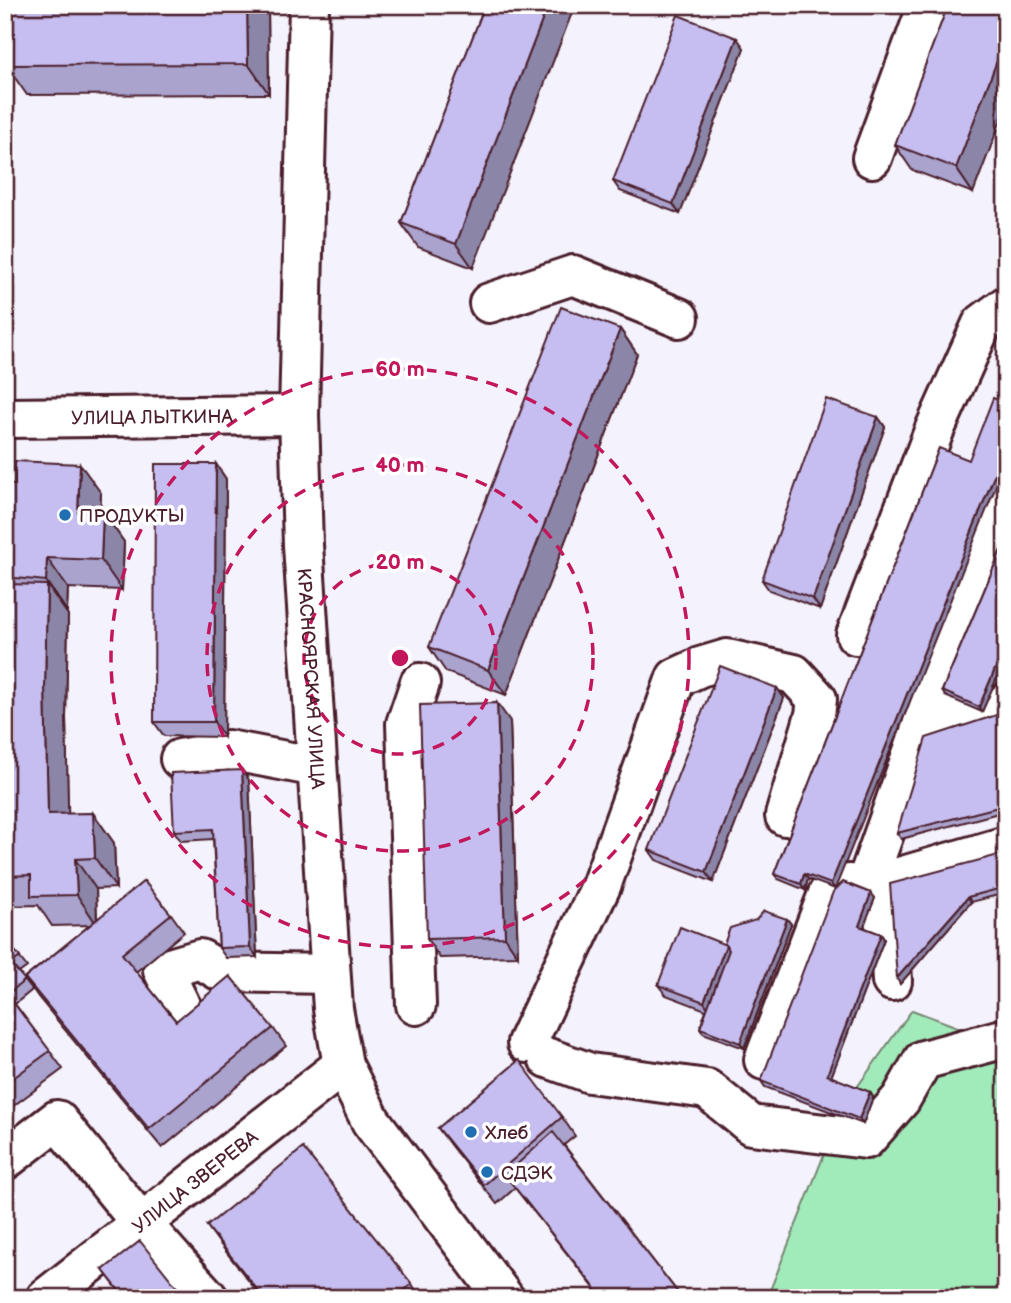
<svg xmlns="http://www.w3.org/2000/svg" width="1011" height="1303" viewBox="0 0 1011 1303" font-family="'Balsamiq Sans',sans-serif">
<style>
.green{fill:#a1ebba;stroke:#768572;stroke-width:2}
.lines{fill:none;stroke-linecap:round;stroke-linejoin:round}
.minor-casing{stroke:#4a1f2b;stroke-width:44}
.minor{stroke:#fff;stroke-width:38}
.wall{fill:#aaa3ce;stroke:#4a1f2b;stroke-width:2}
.shaded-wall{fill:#8b85a8;stroke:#4a1f2b;stroke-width:2}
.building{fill:#c6bef0;stroke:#4a1f2b;stroke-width:2}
.ring{fill:none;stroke:#c2185b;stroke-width:3.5;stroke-dasharray:12 9}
.poi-dot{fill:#1f6fb2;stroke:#fff;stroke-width:2.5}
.labels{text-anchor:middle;stroke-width:7;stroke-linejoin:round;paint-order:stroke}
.street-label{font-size:19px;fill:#4a1f2b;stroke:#fff}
.poi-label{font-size:19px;fill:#4a1f2b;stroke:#fff;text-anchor:start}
.centre{fill:#c2185b;stroke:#fff;stroke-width:3.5}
.ring-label{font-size:21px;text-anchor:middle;font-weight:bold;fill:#c2185b;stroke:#fff;stroke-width:7;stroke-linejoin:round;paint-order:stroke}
</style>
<rect width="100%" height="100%" fill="#f4f2fc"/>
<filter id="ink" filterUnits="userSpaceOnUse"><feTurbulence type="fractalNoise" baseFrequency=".0143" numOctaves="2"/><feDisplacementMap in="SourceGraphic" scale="14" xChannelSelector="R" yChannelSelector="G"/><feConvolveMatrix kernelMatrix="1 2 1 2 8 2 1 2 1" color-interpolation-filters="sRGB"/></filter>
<g filter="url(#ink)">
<path class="green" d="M912 1010 1006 1045V1298H767L843 1107Z"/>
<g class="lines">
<defs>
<g id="minor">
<path id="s1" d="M309 5 299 415 303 545 333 1009 343 1065 371 1121 504 1298"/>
<path d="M872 158 928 5"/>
<path d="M489 303 573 275 679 318"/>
<path id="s2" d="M5 418 299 415"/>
<path d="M1006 490 865 887 1006 846"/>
<path d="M856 635 934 431 982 324 1006 306"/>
<path d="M923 723 1003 713 1006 703"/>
<path d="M180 759 228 750 317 767"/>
<path d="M876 884 890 947 892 981"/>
<path d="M416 1005 406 724 420 683"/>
<path d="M183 1011 163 970 200 959 222 972 330 974"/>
<path d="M527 1043 601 886 676 678 700 667 727 659 794 674 817 699 815 715 785 816"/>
<path d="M548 1058 590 1073 707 1089 751 1125 866 1139 901 1099 923 1060 1006 1038"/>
<path d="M764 1060 828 894 849 884 865 887"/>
<path d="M5 1160 57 1120 141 1223 208 1298"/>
<path id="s3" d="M46 1298 343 1065"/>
</g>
</defs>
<use href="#minor" class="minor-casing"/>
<use href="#minor" class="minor"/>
</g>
<g class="wall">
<path d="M6 5H268L269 94 27 95 6 65Z"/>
<path d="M485 5 473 268 418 247 401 223Z"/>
<path d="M948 5 973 193 912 170 895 145Z"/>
<path d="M744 48 680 214 620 191 613 181Z"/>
<path d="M620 329 637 354 506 695 446 672 429 647Z"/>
<path d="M878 417 885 427 820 609 769 590 762 580Z"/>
<path d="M939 448 835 889 808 879 805 890 778 879 774 874Z"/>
<path d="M216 464 226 479 224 737 164 736 154 722Z"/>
<path d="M5 484 101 493 100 512H103L124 542 122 590 68 588 67 611H65L68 615 66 718 68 814 93 813 114 843 116 888 96 889 97 919 171 914 184 932 136 972 176 1021 273 1028 286 1046 162 1148 38 997 25 978 90 925 52 926 38 905 5 906Z"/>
<path d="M1006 538 982 712 945 696 942 691Z"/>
<path d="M777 688 784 698 713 882 656 860 649 850Z"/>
<path d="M1006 712V811L901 839 897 833Z"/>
<path d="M510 721 518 956 440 958 427 939Z"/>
<path d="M242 770 249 780 257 957 226 958 219 948 213 839 181 841 174 831Z"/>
<path d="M1006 853V893L971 902 900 984 897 978Z"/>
<path d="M871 893 875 898 863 927 881 934 884 939 831 1077 870 1092 873 1097 863 1124 765 1087 761 1081Z"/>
<path d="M787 919 791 924 744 1048 703 1033 700 1028 706 1010 666 995 658 985 724 944Z"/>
<path d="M5 939 27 967 19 973 32 990 15 1004 63 1069 5 1112Z"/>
<path d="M562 1117 575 1136 564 1145 682 1298H602L515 1188 497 1204 451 1146 438 1128Z"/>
<path d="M207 1226 412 1284 421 1298H262L220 1244Z"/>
<path d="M103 1270 179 1290 184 1298H124Z"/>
</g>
<g class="shaded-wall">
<path d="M247 5H268L269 94 248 64Z"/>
<path d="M548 5H575L473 268 456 244Z"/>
<path d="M1006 37V107L973 193 956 168Z"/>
<path d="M737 38 744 48 680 214 673 204Z"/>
<path d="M620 329 637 354 506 695 488 670Z"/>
<path d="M878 417 885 427 820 609 813 599Z"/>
<path d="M1006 446V461L835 889 831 884Z"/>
<path d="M80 464 101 493 99 542 78 512Z"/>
<path d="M216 464 226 479 224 737 214 722Z"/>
<path d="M103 512 124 542 122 590 101 560Z"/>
<path d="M47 558 68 588 67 611 46 581Z"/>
<path d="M47 585 68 615 66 718 69 844 48 814 45 688Z"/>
<path d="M1006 643V657L982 712 979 707Z"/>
<path d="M777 688 784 698 713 882 706 872Z"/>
<path d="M497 703 510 721 518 956 505 937Z"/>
<path d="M242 770 249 780 257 957 250 947Z"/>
<path d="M93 813 114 843 116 888 95 858Z"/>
<path d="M75 859 96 889 97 925 77 895Z"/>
<path d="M804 874 808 879 805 890 801 884Z"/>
<path d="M871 893 875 898 862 931 859 926Z"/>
<path d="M968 897 971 902 900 984 897 978Z"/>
<path d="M787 919 791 924 744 1048 740 1043Z"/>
<path d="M881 934 884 939 830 1080 827 1075Z"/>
<path d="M726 945 733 955 711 1012 704 1002Z"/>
<path d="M870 1092 873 1097 863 1124 859 1119Z"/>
</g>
<g class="building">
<path d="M6 5H247L248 64 6 65Z"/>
<path d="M485 5H548L456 244 401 223Z"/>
<path d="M948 5H1006V37L956 168 895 145Z"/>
<path d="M678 15 737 38 673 204 613 181Z"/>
<path d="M561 307 620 329 488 670 429 647Z"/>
<path d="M993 398 1006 403V446L831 884 804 874 801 884 774 874 939 448 969 460Z"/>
<path d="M826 399 878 417 813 599 762 580Z"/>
<path d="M15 461 80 464 78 512H103L101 560 47 558 46 581 5 577V484L15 485Z"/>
<path d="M155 464H216L214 722H154Z"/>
<path d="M1006 538V643L979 707 942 691Z"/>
<path d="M5 584 47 585 45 688 48 814 93 813 95 858 75 859 77 895 31 896V875L5 876Z"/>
<path d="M720 666 777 688 706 872 649 850Z"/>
<path d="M497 703 505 937 427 939 420 705Z"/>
<path d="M1006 712V805L897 833 926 738Z"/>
<path d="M242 770 250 947 219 948 213 829 174 831 171 773Z"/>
<path d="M1006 853V887L968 897 897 978 890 884Z"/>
<path d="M144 881 171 914 122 954 176 1021 230 976 273 1028 149 1129 25 978Z"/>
<path d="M843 882 871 893 859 926 881 934 827 1075 870 1092 859 1119 761 1081 833 892Z"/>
<path d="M764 911 787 919 740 1043 700 1028 729 950 726 945 724 944 730 928 756 920Z"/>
<path d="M680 927 726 945 704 1002 658 985Z"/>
<path d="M5 939 20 957 11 964 25 980 5 996Z"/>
<path d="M13 1002 50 1051 5 1084V1008Z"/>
<path d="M519 1060 562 1117 484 1185 438 1128Z"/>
<path d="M553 1132 682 1298H603L505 1175Z"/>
<path d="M303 1148 412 1284 394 1298H264L207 1226Z"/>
<path d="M140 1241 179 1290 169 1298H125L103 1270Z"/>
</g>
</g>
<g class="ring">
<circle cx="400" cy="658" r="96"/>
<circle cx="400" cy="658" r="193"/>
<circle cx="400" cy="658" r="289"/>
</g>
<g class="poi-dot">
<circle cx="65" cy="515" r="7"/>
<circle cx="471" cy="1132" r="7"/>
<circle cx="487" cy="1172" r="7"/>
</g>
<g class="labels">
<g class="street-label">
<text dy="7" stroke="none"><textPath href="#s2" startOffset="147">УЛИЦА ЛЫТКИНА</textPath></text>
<text dy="7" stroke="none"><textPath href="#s1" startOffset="674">КРАСНОЯРСКАЯ УЛИЦА</textPath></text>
<text dy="7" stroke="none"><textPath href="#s3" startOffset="189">УЛИЦА ЗВЕРЕВА</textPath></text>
</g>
<g class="poi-label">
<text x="79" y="522">ПРОДУКТЫ</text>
<text x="485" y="1139">Хлеб</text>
<text x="501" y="1179">СДЭК</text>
</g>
</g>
<circle cx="400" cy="658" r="10" class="centre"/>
<g class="ring-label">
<text x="400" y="376">60 m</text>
<text x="400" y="472">40 m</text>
<text x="400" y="569">20 m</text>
</g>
<rect width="1011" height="1303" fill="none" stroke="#fff" stroke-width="28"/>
<rect x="14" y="14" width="983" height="1275" fill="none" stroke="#4a1f2b" stroke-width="2.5" filter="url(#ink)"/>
</svg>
